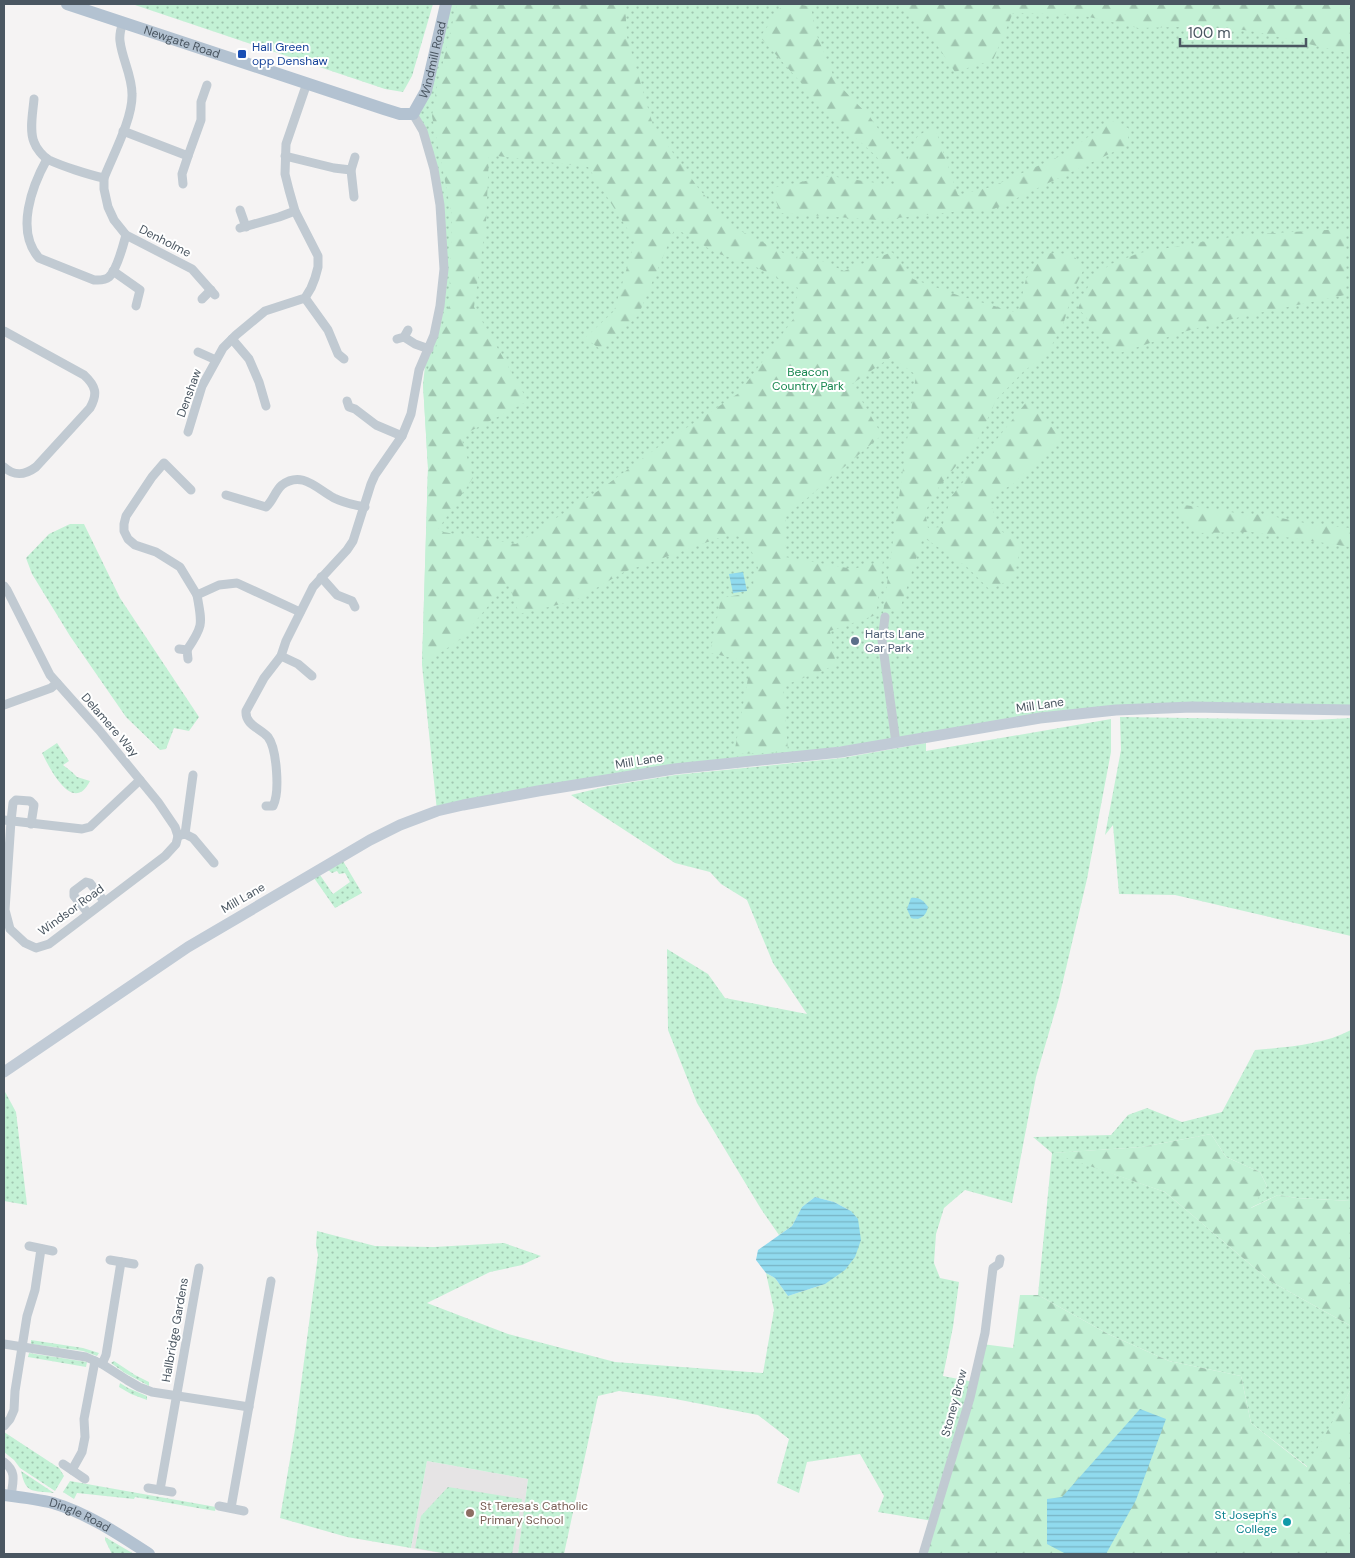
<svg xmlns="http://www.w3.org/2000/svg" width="1355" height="1558" viewBox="0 0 1355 1558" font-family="'DM Sans',sans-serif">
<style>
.education{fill:#e6e4e5}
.green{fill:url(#green-dots)}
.forest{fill:url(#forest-firs);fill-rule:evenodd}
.water{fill:url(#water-rules)}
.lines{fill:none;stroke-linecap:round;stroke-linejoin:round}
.street{stroke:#c1cad2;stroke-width:9}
.secondary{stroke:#c1cbd6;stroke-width:11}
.primary{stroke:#b3c2d1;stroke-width:12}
.transit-dot{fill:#1a4fb4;stroke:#fff;stroke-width:2}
.service-dot{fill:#5c6f8a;stroke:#fff;stroke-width:2}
.education-dot{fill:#8d6e63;stroke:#fff;stroke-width:2}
.culture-dot{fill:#0f9aa8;stroke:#fff;stroke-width:2}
.labels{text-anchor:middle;stroke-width:4;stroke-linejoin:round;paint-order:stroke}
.street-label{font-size:12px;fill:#4a5661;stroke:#fff}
.transit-label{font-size:12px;fill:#164399;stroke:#fff;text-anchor:start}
.park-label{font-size:12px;fill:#17864f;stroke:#fff}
.service-label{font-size:12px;fill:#4e5e75;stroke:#fff;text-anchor:start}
.education-label{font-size:12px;fill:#785e54;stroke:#fff;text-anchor:start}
.culture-label{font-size:12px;fill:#0d838f;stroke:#fff;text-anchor:end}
</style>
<defs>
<pattern id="green-dots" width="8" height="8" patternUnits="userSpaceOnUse" patternTransform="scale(1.25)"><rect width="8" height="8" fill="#c3f1d5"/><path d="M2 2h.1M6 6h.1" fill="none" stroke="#a0c6b0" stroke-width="1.8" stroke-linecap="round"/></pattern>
<pattern id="forest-firs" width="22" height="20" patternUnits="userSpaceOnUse" patternTransform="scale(1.25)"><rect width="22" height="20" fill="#c3f1d5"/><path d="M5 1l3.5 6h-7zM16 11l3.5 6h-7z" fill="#a0c6b0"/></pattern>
<pattern id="water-rules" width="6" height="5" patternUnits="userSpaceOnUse" patternTransform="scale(1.25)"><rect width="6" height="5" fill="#90daee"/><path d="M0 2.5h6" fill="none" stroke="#78b4c4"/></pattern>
</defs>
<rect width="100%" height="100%" fill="#f5f3f3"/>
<path class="education" d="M427 1461 528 1479 518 1554H441V1553L411 1548Z"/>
<g class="green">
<path d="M132 4H433L412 76 403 92 385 89Z"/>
<path d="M446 4H1351V710H1116L674 769 437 811 422 665 428 468 423 384 426 357 444 269 434 169 413 114Z"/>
<path d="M70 524H84L120 598 199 717 189 731 174 728 166 749 160 750 126 717 70 636 32 574 26 558 49 534Z"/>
<path d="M1120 717 1313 720 1351 718V936L1175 895 1119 894 1113 825 1105 835 1121 750Z"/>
<path d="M1111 719V752L1087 879 1059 998 1036 1077 1012 1203 965 1190 944 1208 936 1234 934 1263 940 1278 959 1282 953 1327 943 1376 974 1382 933 1521 878 1512 884 1496 860 1454 807 1462 799 1493 777 1483 789 1439 758 1415 670 1398 619 1391 598 1396 564 1554H518L528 1479 427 1461 411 1548 347 1537 280 1518 295 1430 318 1255 316 1245 317 1231 375 1246 434 1247 504 1243 541 1256 522 1265 490 1272 427 1303 508 1334 615 1362 763 1373 774 1310 766 1273 775 1278 788 1296 825 1284 851 1211 834 1202 815 1197 802 1207 792 1226 779 1235 761 1209 697 1103 668 1030 667 949 708 974 725 998 807 1014 773 963 747 900 721 884 710 872 675 863 571 795 608 786 675 775 842 758 926 743V751Z"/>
<path d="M57 743 69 761 63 765 72 772 77 777 90 781C73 815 50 769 42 753Z"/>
<path d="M343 861 362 893 335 908 314 878 320 875 333 894 350 882 345 873 339 874 337 871 332 873 328 870Z"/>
<path d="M1351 1030V1201L1297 1198 1278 1195 1250 1208 1267 1186 1260 1172 1226 1157 1211 1134 1142 1147 1054 1153 1165 1192 1270 1281 1351 1326V1389L1308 1467 1251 1423 1241 1376 1169 1361 1108 1334 1038 1295 1052 1153 1033 1137 1111 1135 1128 1115 1147 1108 1182 1122 1222 1112 1255 1050C1287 1047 1323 1045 1351 1030Z"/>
<path d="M4 1090 16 1112 27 1205 4 1201Z"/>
<path d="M31 1340 83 1348 99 1353 97 1356 83 1351 31 1344Z"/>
<path d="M29 1353 87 1362 86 1367 28 1357Z"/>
<path d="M114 1361 135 1375 149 1382V1386L125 1373 111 1363Z"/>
<path d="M120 1383 128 1388 147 1396V1400L131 1394 119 1387Z"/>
<path d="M4 1432 59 1468 64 1476 55 1491 20 1468 14 1460 4 1452Z"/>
<path d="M21 1471 54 1493C33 1490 26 1495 21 1471Z"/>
<path d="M70 1481 216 1507 215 1511 135 1497 134 1499 77 1493 74 1499 63 1492Z"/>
<path d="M448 1487 522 1499 512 1554H448L415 1548 421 1516Z"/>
<path d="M105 1537 134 1554H112L105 1540Z"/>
</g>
<g class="forest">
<path d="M457 4H625L627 37 653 125 699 189 733 227 797 260 798 250 844 271 892 252 913 279 960 296 1018 313 1026 279 1045 253 1071 254 1085 267 1073 291 1063 325 1047 354 1024 371 996 400 980 436 939 487 925 512 928 528 942 527 951 497 1028 400 1061 438 1013 484 994 495 990 503 1001 531 1022 543 1013 578 990 590 967 567 923 537 900 609 883 613 916 375 891 357 852 384 882 435 786 516 785 557 853 569 883 561 876 615 830 631 836 665 783 686 788 752 734 754 751 662 710 653 721 598 750 593 758 568 747 539 730 534 624 572 574 601 519 614 508 582 461 639 422 665 428 468 423 384 449 306 452 216 432 116 436 91ZM489 155 588 167 635 241 614 311 585 338 600 349 638 316 675 228 716 253 750 264 798 288 794 318 739 393 665 442 601 489 516 544 437 531 473 478 461 436 528 401 474 307 486 222Z"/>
<path d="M783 4H798L811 7 816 33 836 82 870 117 891 147 906 163 917 137 934 125 958 195 991 187 1067 153 1110 120 1128 128V145L992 210 962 211 878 220 780 213 772 188 830 176 897 186 876 156 829 114 760 37Z"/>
<path d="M902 4H1351V54L1257 32 1216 26 1138 28 1080 15 1013 13 993 60 955 72 929 33Z"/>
<path d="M1344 229 1345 295 1240 317 1183 332 1117 354 1078 308 1092 278 1111 264 1139 253 1242 235Z"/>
<path d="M1178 504 1237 513 1267 515 1315 525 1351 528V547L1251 532 1199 533 1179 512Z"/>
<path d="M1211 1134 1226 1157 1260 1172 1267 1186 1251 1208 1278 1195 1297 1198 1351 1201V1326L1270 1281 1165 1192 1052 1153 1142 1147Z"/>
<path d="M1020 1295H1038L1108 1334 1169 1361 1241 1376 1251 1423 1307 1467 1351 1389V1554H923L982 1344 1013 1348Z"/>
</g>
<g class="water">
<path d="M743 572 747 591 733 593 729 574Z"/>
<path d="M911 898C919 897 923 900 928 907 926 916 920 921 911 918L907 909Z"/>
<path d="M815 1197 834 1202 851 1211 858 1219 861 1240 855 1257 845 1270 825 1284 788 1296 775 1278 766 1273 756 1260 758 1250 792 1226 802 1207Z"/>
<path d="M1140 1409 1166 1419 1136 1500 1106 1554H1066L1047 1544V1499L1062 1497Z"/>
</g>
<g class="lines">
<g class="street">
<path d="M123 22C121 28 119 34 120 41 122 59 132 75 132 94 133 118 113 155 104 178V189L108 207 114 220 126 235 192 269 215 295"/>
<path d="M34 99C33 112 29 130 34 142 36 148 43 157 49 160 62 166 89 175 104 178"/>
<path d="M123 131 188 156 201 120V102L207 85"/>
<path d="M285 156 334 168 351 170"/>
<path d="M47 159C32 186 15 231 39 258L94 280C99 280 104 281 109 277 117 270 123 246 126 235"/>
<path d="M183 184 182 174 188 156"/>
<path d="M354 197 351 170 355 157"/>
<path d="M240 210 246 227"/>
<path d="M240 228 279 217 295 211"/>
<path d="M113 271 140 290 136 306"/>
<path d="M305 298 328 330 338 354 344 359"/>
<path d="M202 299 211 290"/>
<path d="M4 331 84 375C96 386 98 394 90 408L36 467C25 475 15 477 4 467"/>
<path d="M404 337 415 344 429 349"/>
<path d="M232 339 249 359 259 382 266 406"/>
<path d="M397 339 404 337 408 330"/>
<path d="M198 352 216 360"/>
<path d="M347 401 349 407 355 409 376 425 402 436"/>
<path d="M188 432 202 386 223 348 236 335 265 311 305 298 311 288 315 278 318 267V256L295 211 289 190 285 174 286 144 307 83"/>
<path d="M191 490 164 463 152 477 126 516 124 524V531L128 539 135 545 156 552 180 567 197 595"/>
<path d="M226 495 266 507C273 501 275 491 282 485 302 470 317 489 334 498 344 503 354 505 365 507"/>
<path d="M321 577 337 595 352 601 355 607"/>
<path d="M4 586 7 590 50 675 99 730 158 802 175 827 178 836 185 834 193 838 214 863"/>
<path d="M885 617 882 640 896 743"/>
<path d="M179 649 187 650 188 659"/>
<path d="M187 650C204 625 202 624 197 595L219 585 237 583 300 612"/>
<path d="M281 656 298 664 312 676"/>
<path d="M4 705 51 688 57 683"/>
<path d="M266 806H273C280 793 277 749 268 737 260 728 245 725 246 711L264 678 281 656 286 641 313 587 347 550 353 541 371 484 375 475 402 436 411 414 419 370 434 335 440 306 444 269 440 205 434 169 423 131 413 114"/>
<path d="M4 820 82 829 90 827 140 780"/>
<path d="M31 824 34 805 30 801 16 800 13 803 11 821 5 910 10 929 25 943 36 948 49 944 165 856 176 844 178 836"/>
<path d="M185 834 193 775"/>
<path d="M88 913 74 896V891L86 882 90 883 104 901"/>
<path d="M29 1246 53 1251"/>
<path d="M110 1260 134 1264"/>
<path d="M4 1344 86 1357 102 1364 127 1380 139 1387 152 1392 249 1407"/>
<path d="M102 1364 106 1355 121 1262"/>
<path d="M4 1426 10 1419 14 1410 15 1391 27 1316 35 1290 41 1249"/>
<path d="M4 1462C17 1472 13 1481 11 1496"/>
<path d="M63 1464 85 1479"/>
<path d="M72 1470 82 1452 85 1437 84 1419 95 1361"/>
<path d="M148 1488 172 1492"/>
<path d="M160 1490 199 1268"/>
<path d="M219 1506 244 1511"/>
<path d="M231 1508 271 1281"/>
<path d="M923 1554 970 1398 985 1333 993 1268 999 1264 1000 1259"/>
</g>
<path class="secondary" d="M4 1072 188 947 370 840 400 825 437 811 463 805 538 791 674 769 841 752 1040 718 1116 710 1192 707 1351 710"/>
<g class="primary">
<path id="s1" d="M67 4 384 109 400 114H413L426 91 446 4"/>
<path id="s2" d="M4 1495C20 1497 37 1499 53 1503 87 1513 120 1535 149 1554"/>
</g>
</g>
<rect class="transit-dot" x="237" y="49" width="10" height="10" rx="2.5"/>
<circle class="service-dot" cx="855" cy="641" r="5"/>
<circle class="education-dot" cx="470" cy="1513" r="5"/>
<circle class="culture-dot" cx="1287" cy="1522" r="5"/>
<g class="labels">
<g class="street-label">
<text dy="4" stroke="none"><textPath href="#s1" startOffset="121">Newgate Road</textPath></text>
<text dy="4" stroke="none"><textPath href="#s1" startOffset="422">Windmill Road</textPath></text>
<text transform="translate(165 241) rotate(27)" y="4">Denholme</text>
<text transform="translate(189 393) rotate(-70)" y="4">Denshaw</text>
<text transform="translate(1040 705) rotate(-8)" y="4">Mill Lane</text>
<text transform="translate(110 725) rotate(49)" y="4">Delamere Way</text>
<text transform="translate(639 761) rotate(-9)" y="4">Mill Lane</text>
<text transform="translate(243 898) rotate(-30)" y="4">Mill Lane</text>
<text transform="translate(71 910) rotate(-36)" y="4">Windsor Road</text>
<text transform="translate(175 1330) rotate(-80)" y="4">Hallbridge Gardens</text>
<text transform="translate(954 1403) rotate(-75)" y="4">Stoney Brow</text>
<text dy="4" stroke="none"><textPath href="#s2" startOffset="79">Dingle Road</textPath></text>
</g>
<g class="transit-label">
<text x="252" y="51">Hall Green<tspan x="252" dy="14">opp Denshaw</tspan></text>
</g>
<g class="park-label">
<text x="808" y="376">Beacon<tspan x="808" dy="14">Country Park</tspan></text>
</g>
<g class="service-label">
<text x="865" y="638">Harts Lane<tspan x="865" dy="14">Car Park</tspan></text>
</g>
<g class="education-label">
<text x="480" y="1510">St Teresa's Catholic<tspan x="480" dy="14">Primary School</tspan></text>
</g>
<g class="culture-label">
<text x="1277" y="1519">St Joseph's<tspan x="1277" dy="14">College</tspan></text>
</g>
</g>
<rect width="1355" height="1558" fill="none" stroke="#4a5661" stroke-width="10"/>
<path d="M1180 38v8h126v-8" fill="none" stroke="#4a5661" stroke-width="2.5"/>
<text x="1188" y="38" font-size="15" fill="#4a5661" stroke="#ffffff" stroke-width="4" paint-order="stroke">100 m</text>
</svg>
